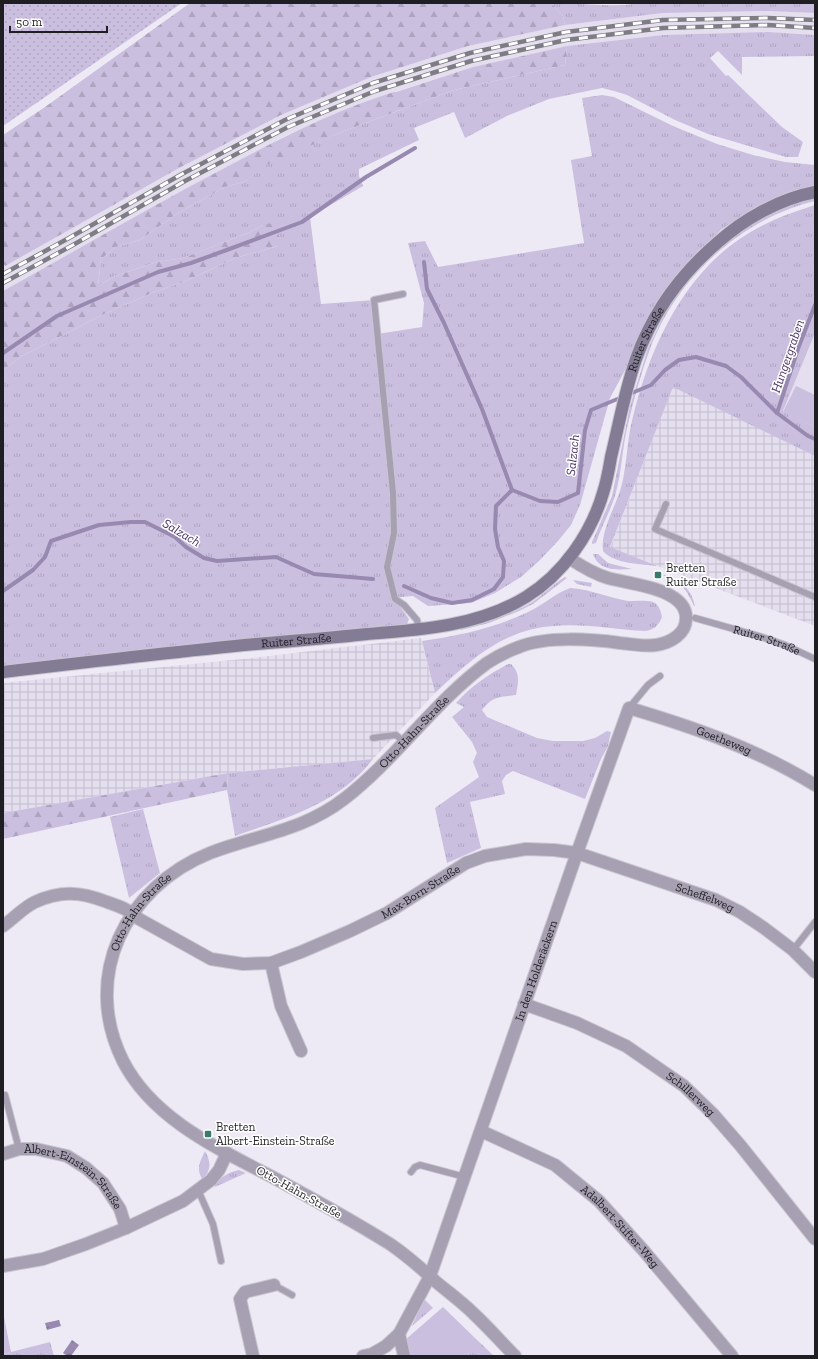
<svg xmlns="http://www.w3.org/2000/svg" width="818" height="1359" viewBox="0 0 818 1359" font-family="'Zilla Slab',serif">
<style>
.built{fill:#e4deef}
.industrial{fill:url(#industrial-grid)}
.grass{fill:url(#grass-tufts)}
.forest{fill:url(#forest-firs)}
.park{fill:#cbbfe0}
.garden{fill:url(#garden-dots)}
.water{fill:url(#water-ripples)}
.lines{fill:none;stroke-linecap:round;stroke-linejoin:round}
.stream{stroke:#9889b0;stroke-width:4}
.lane-casing{stroke:#c9c5cf;stroke-width:8}
.street-casing{stroke:#c9c5cf;stroke-width:14}
.secondary-casing{stroke:#c9c5cf;stroke-width:14}
.lane{stroke:#a6a0b2;stroke-width:6}
.street{stroke:#a6a0b2;stroke-width:12}
.secondary{stroke:#847b95;stroke-width:12}
.rail-casing{stroke:#7f7d84;stroke-width:4.5}
.rail{stroke:#fff;stroke-width:3;stroke-dasharray:9;stroke-linecap:butt}
.poi-dot{fill:#387a6b;stroke:#fff;stroke-width:1.5}
.labels{text-anchor:middle;stroke-width:3;stroke-linejoin:round;paint-order:stroke}
.street-label{font-size:12px;fill:#1f1e22;stroke:#fff}
.poi-label{font-size:12px;fill:#1f1e22;stroke:#fff;text-anchor:start}
.water-label{font-size:13px;font-style:italic;fill:#473064;stroke:#fff}
</style>
<defs>
<pattern id="industrial-grid" width="8" height="8" patternUnits="userSpaceOnUse"><rect width="8" height="8" fill="#e4deef"/><path d="M0 4h8M4 0v8" fill="none" stroke="#c3becd"/></pattern>
<pattern id="grass-tufts" width="24" height="20" patternUnits="userSpaceOnUse"><rect width="24" height="20" fill="#cbbfe0"/><path d="M3 7l-1-3M5 7V3M7 7l1-3M15 17l-1-3M17 17v-4M19 17l1-3" fill="none" stroke="#aea4c0"/></pattern>
<pattern id="forest-firs" width="22" height="20" patternUnits="userSpaceOnUse"><rect width="22" height="20" fill="#cbbfe0"/><path d="M5 1l3.5 6h-7zM16 11l3.5 6h-7z" fill="#aea4c0"/></pattern>
<pattern id="garden-dots" width="8" height="8" patternUnits="userSpaceOnUse"><rect width="8" height="8" fill="#cbbfe0"/><path d="M2 2h.1M6 6h.1" fill="none" stroke="#aea4c0" stroke-width="1.8" stroke-linecap="round"/></pattern>
<pattern id="water-ripples" width="26" height="14" patternUnits="userSpaceOnUse"><rect width="26" height="14" fill="#9889b0"/><path d="M2 4q2-2 4 0t4 0M15 11q2-2 4 0t4 0" fill="none" stroke="#7b6f8f"/></pattern>
</defs>
<rect width="100%" height="100%" fill="#eeeaf5"/>
<g class="built">
<path d="M769 11 815 13V35L768 32 663 35 567 46 473 67 397 91 289 134 189 187 76 251 3 291V263L5 265 179 168 281 115 371 77 468 46 565 25 663 13Z"/>
<path d="M815 333V427L783 412Z"/>
</g>
<g class="industrial">
<path d="M673 386 815 456V626L610 548Z"/>
<path d="M421 638 435 693 373 759 228 773 3 813V683L252 658Z"/>
</g>
<g class="grass">
<path d="M551 3C582 3 610 8 641 3H815V13L769 11 663 13 565 25 563 16Z"/>
<path d="M768 32 815 35V56L742 57V75L718 51 710 58 726 76 728 75 782 127 803 142 798 157H786L708 134 675 120 627 95 614 91 602 88 549 99 507 116 465 138 454 112 414 128 419 140 359 169V176L363 186 310 217 321 304 374 300 377 334 422 327 424 303 408 243 425 241 438 267 584 243 571 160 592 156 582 98 602 95 614 97 673 126 717 144 753 155 785 162 815 165V185L786 193 754 208 722 229 698 251 677 274 658 301 641 333 630 361 610 398 580 505 571 525 558 541 539 561 521 577 495 593 471 603 428 606 413 596 401 597 395 599 409 619 407 624 252 639 3 666V370L22 356 102 315 154 292 186 281 235 258 278 246 263 225 248 233 183 258 157 262 115 276 98 286 101 259 116 247 140 240 175 215 225 187 246 181 264 165 344 131 454 90 565 65 567 46 663 35Z"/>
<path d="M815 197V201C741 219 677 277 650 349 641 373 634 399 628 424 622 448 622 472 615 496 610 512 601 527 596 543L592 544V542L612 496 630 406 648 348 667 309 679 289 710 256 748 225 788 205Z"/>
<path d="M815 205V333L783 411 815 427V456L673 387 610 547 657 566C642 564 613 564 603 551 600 530 617 505 622 484 626 467 627 448 630 430 645 359 678 280 741 238 763 223 789 213 815 205Z"/>
<path d="M593 554H598L608 563 632 569C616 570 599 571 593 554Z"/>
<path d="M660 574C678 578 691 587 695 606H694C685 586 681 583 660 574Z"/>
<path d="M565 577 567 578 533 604 519 611 489 623 461 630V627C485 621 510 615 531 603 543 595 553 584 565 577Z"/>
<path d="M573 580 592 583 591 587 577 584Z"/>
<path d="M570 588C590 589 609 598 628 601 634 601 649 600 653 602 659 604 661 612 662 617 659 625 654 630 645 631 615 630 585 623 554 626 504 629 470 660 435 693L422 641C458 636 495 628 528 612 543 605 554 594 570 588Z"/>
<path d="M508 664H511C521 674 518 683 516 695 501 697 492 696 482 710L487 717 537 738 553 741H583L595 738 607 731 611 732 608 746 601 759 585 799 513 771 506 775 502 781 505 794 470 802 481 848 447 863 435 808 479 777 473 762 477 753 472 742 452 717 464 707 456 703C470 687 489 674 508 664Z"/>
<path d="M373 759C339 804 286 818 235 836L227 790 228 773Z"/>
<path d="M143 809 160 873 129 898 110 817Z"/>
<path d="M205 1151C211 1162 212 1170 202 1179 196 1169 200 1161 205 1151Z"/>
<path d="M239 1170 246 1173 215 1187 214 1184C222 1177 228 1172 239 1170Z"/>
<path d="M424 1299 433 1308 412 1326Z"/>
<path d="M474 1337 494 1356H469L466 1344Z"/>
<path d="M50 1342 54 1356H3V1354Z"/>
</g>
<g class="forest">
<path d="M190 3H551L563 16 565 25 468 46 371 77 281 115 179 168 5 266 3 263V135L45 107Z"/>
<path d="M567 46 565 65 454 90 344 131 264 166 246 181 225 187 175 215 140 240 116 247 101 259 98 286 115 276 157 262 183 258 248 233 263 225 279 223 278 246 235 258 186 281 154 292 102 315 22 356 3 370V291C81 248 157 203 236 162 287 135 339 109 394 92H396L473 67Z"/>
<path d="M228 773 227 790 3 839V813Z"/>
</g>
<g class="park">
<path d="M796 386 815 395V427L783 412Z"/>
<path d="M443 1307 474 1337 467 1344 469 1356H410L405 1340Z"/>
<path d="M3 1312 11 1352 3 1354Z"/>
</g>
<path class="garden" d="M3 3H182L3 126Z"/>
<g class="water">
<path d="M59 1320 61 1326 47 1330 45 1323Z"/>
<path d="M72 1340 79 1345 71 1356H67L63 1353Z"/>
</g>
<g class="lines">
<g class="stream">
<path d="M424 262 427 289 444 323 482 409 512 490"/>
<path d="M3 353 57 316 158 272 191 263 224 251 302 222 366 177 415 148"/>
<path d="M777 413 799 346 815 305"/>
<path d="M404 586 431 598 452 603 472 600 494 589 503 577 504 561 498 547 495 529 496 506 512 490 540 501 558 502 578 493 585 430 591 410 651 385 665 370 679 360 696 357 726 366 741 377 777 413 808 436 815 439"/>
<path d="M3 591 33 570 45 557 51 541 99 525 131 522H145L175 537 186 547 204 558 217 561 276 557 314 574 373 579"/>
</g>
<defs>
<g id="lane">
<path d="M403 294 374 300 393 493 394 533 387 567 395 599 404 605 417 620 419 630"/>
<path d="M666 504 655 529 815 597"/>
<path id="s1" d="M695 618 762 637 785 645 815 659"/>
<path d="M629 708 648 685 660 676"/>
<path d="M373 738 396 735 404 742"/>
<path d="M793 950 815 922"/>
<path d="M5 1095 19 1149"/>
<path d="M411 1172 415 1167 420 1165 465 1177"/>
<path d="M198 1190 213 1224 221 1261"/>
<path d="M274 1285 292 1295"/>
</g>
<g id="street">
<path id="s2" d="M3 926C13 919 24 907 35 902 61 890 81 892 107 902 119 906 130 910 139 919L211 959 243 964 271 963 301 952 350 931 387 913 466 863 485 856 526 849 554 850 577 853 716 900 740 912 764 928 793 950 815 972"/>
<path d="M271 963 281 1006 301 1051"/>
<path id="s3" d="M524 1004 577 1023 626 1046 684 1086 713 1114 740 1145 815 1239"/>
<path id="s4" d="M481 1131 555 1165 599 1201 644 1251 732 1356"/>
<path id="s5" d="M3 1154 19 1149H36L67 1156 86 1168 103 1183 120 1209 126 1228"/>
<path d="M3 1266 43 1259 86 1244 126 1228 183 1201 211 1180 219 1170 227 1153"/>
<path d="M399 1334 404 1356"/>
<path d="M253 1356 240 1299 245 1292 274 1285"/>
<path id="s6" d="M363 1356 372 1354 386 1346 399 1334 430 1276 577 853 629 708C693 727 757 749 815 785"/>
<path id="s7" d="M515 1356C501 1342 488 1327 474 1314 462 1302 448 1292 435 1281 421 1268 406 1255 390 1244 353 1221 315 1200 276 1179 221 1150 153 1120 123 1061 81 977 125 887 210 853 256 835 303 831 344 799 396 759 434 702 487 663 496 657 508 651 519 647 546 636 591 639 620 643 632 644 644 647 656 645 670 643 686 634 686 619 688 588 628 584 608 578 594 574 581 566 569 558"/>
</g>
<g id="secondary">
<path id="s8" d="M3 672C87 662 172 652 256 644 293 641 330 638 367 634 421 630 479 626 526 597 563 574 591 534 603 493 607 481 609 469 611 457 619 424 625 390 636 359 652 314 681 274 717 243 744 219 779 199 815 192"/>
</g>
</defs>
<use href="#lane" class="lane-casing"/>
<use href="#street" class="street-casing"/>
<use href="#secondary" class="secondary-casing"/>
<use href="#lane" class="lane"/>
<use href="#street" class="street"/>
<use href="#secondary" class="secondary"/>
<defs>
<g id="rail">
<path d="M3 274 69 238 182 174 285 120 373 83 470 53 566 32 663 20 768 18 815 20"/>
<path d="M3 283 73 245 185 181 288 127 375 91 471 61 566 40 663 28 768 25 815 28"/>
</g>
</defs>
<use href="#rail" class="rail-casing"/>
<use href="#rail" class="rail"/>
</g>
<g class="poi-dot">
<rect x="654" y="571" width="8" height="8" rx="2"/>
<rect x="204" y="1130" width="8" height="8" rx="2"/>
</g>
<g class="labels">
<g class="street-label">
<text dy="4" stroke="none"><textPath href="#s8" startOffset="823">Ruiter Straße</textPath></text>
<text dy="4" stroke="none"><textPath href="#s8" startOffset="295">Ruiter Straße</textPath></text>
<text dy="4" stroke="none"><textPath href="#s1" startOffset="75">Ruiter Straße</textPath></text>
<text dy="4" stroke="none"><textPath href="#s7" startOffset="993">Otto-Hahn-Straße</textPath></text>
<text dy="4" stroke="none"><textPath href="#s6" startOffset="811">Goetheweg</textPath></text>
<text dy="4" stroke="none"><textPath href="#s2" startOffset="460">Max-Born-Straße</textPath></text>
<text dy="4" stroke="none"><textPath href="#s2" startOffset="762">Scheffelweg</textPath></text>
<text dy="4" stroke="none"><textPath href="#s7" startOffset="657">Otto-Hahn-Straße</textPath></text>
<text dy="4" stroke="none"><textPath href="#s6" startOffset="432">In den Holderäckern</textPath></text>
<text dy="4" stroke="none"><textPath href="#s3" startOffset="191">Schillerweg</textPath></text>
<text dy="4" stroke="none"><textPath href="#s5" startOffset="81">Albert-Einstein-Straße</textPath></text>
<text transform="translate(299 1192) rotate(29)" y="4">Otto-Hahn-Straße</text>
<text dy="4" stroke="none"><textPath href="#s4" startOffset="171">Adalbert-Stifter-Weg</textPath></text>
</g>
<g class="poi-label">
<text x="666" y="572">Bretten<tspan x="666" dy="14">Ruiter Straße</tspan></text>
<text x="216" y="1131">Bretten<tspan x="216" dy="14">Albert-Einstein-Straße</tspan></text>
</g>
<g class="water-label">
<text transform="translate(787 356) rotate(-71)" y="5">Hungergraben</text>
<text transform="translate(572 455) rotate(-84)" y="5">Salzach</text>
<text transform="translate(182 532) rotate(31)" y="5">Salzach</text>
</g>
</g>
<rect width="818" height="1359" fill="none" stroke="#1f1e22" stroke-width="8"/>
<path d="M10 26v6h97v-6" fill="none" stroke="#1f1e22" stroke-width="2"/>
<text x="16" y="26" font-size="12" fill="#1f1e22" stroke="#ffffff" stroke-width="3" paint-order="stroke">50 m</text>
</svg>
